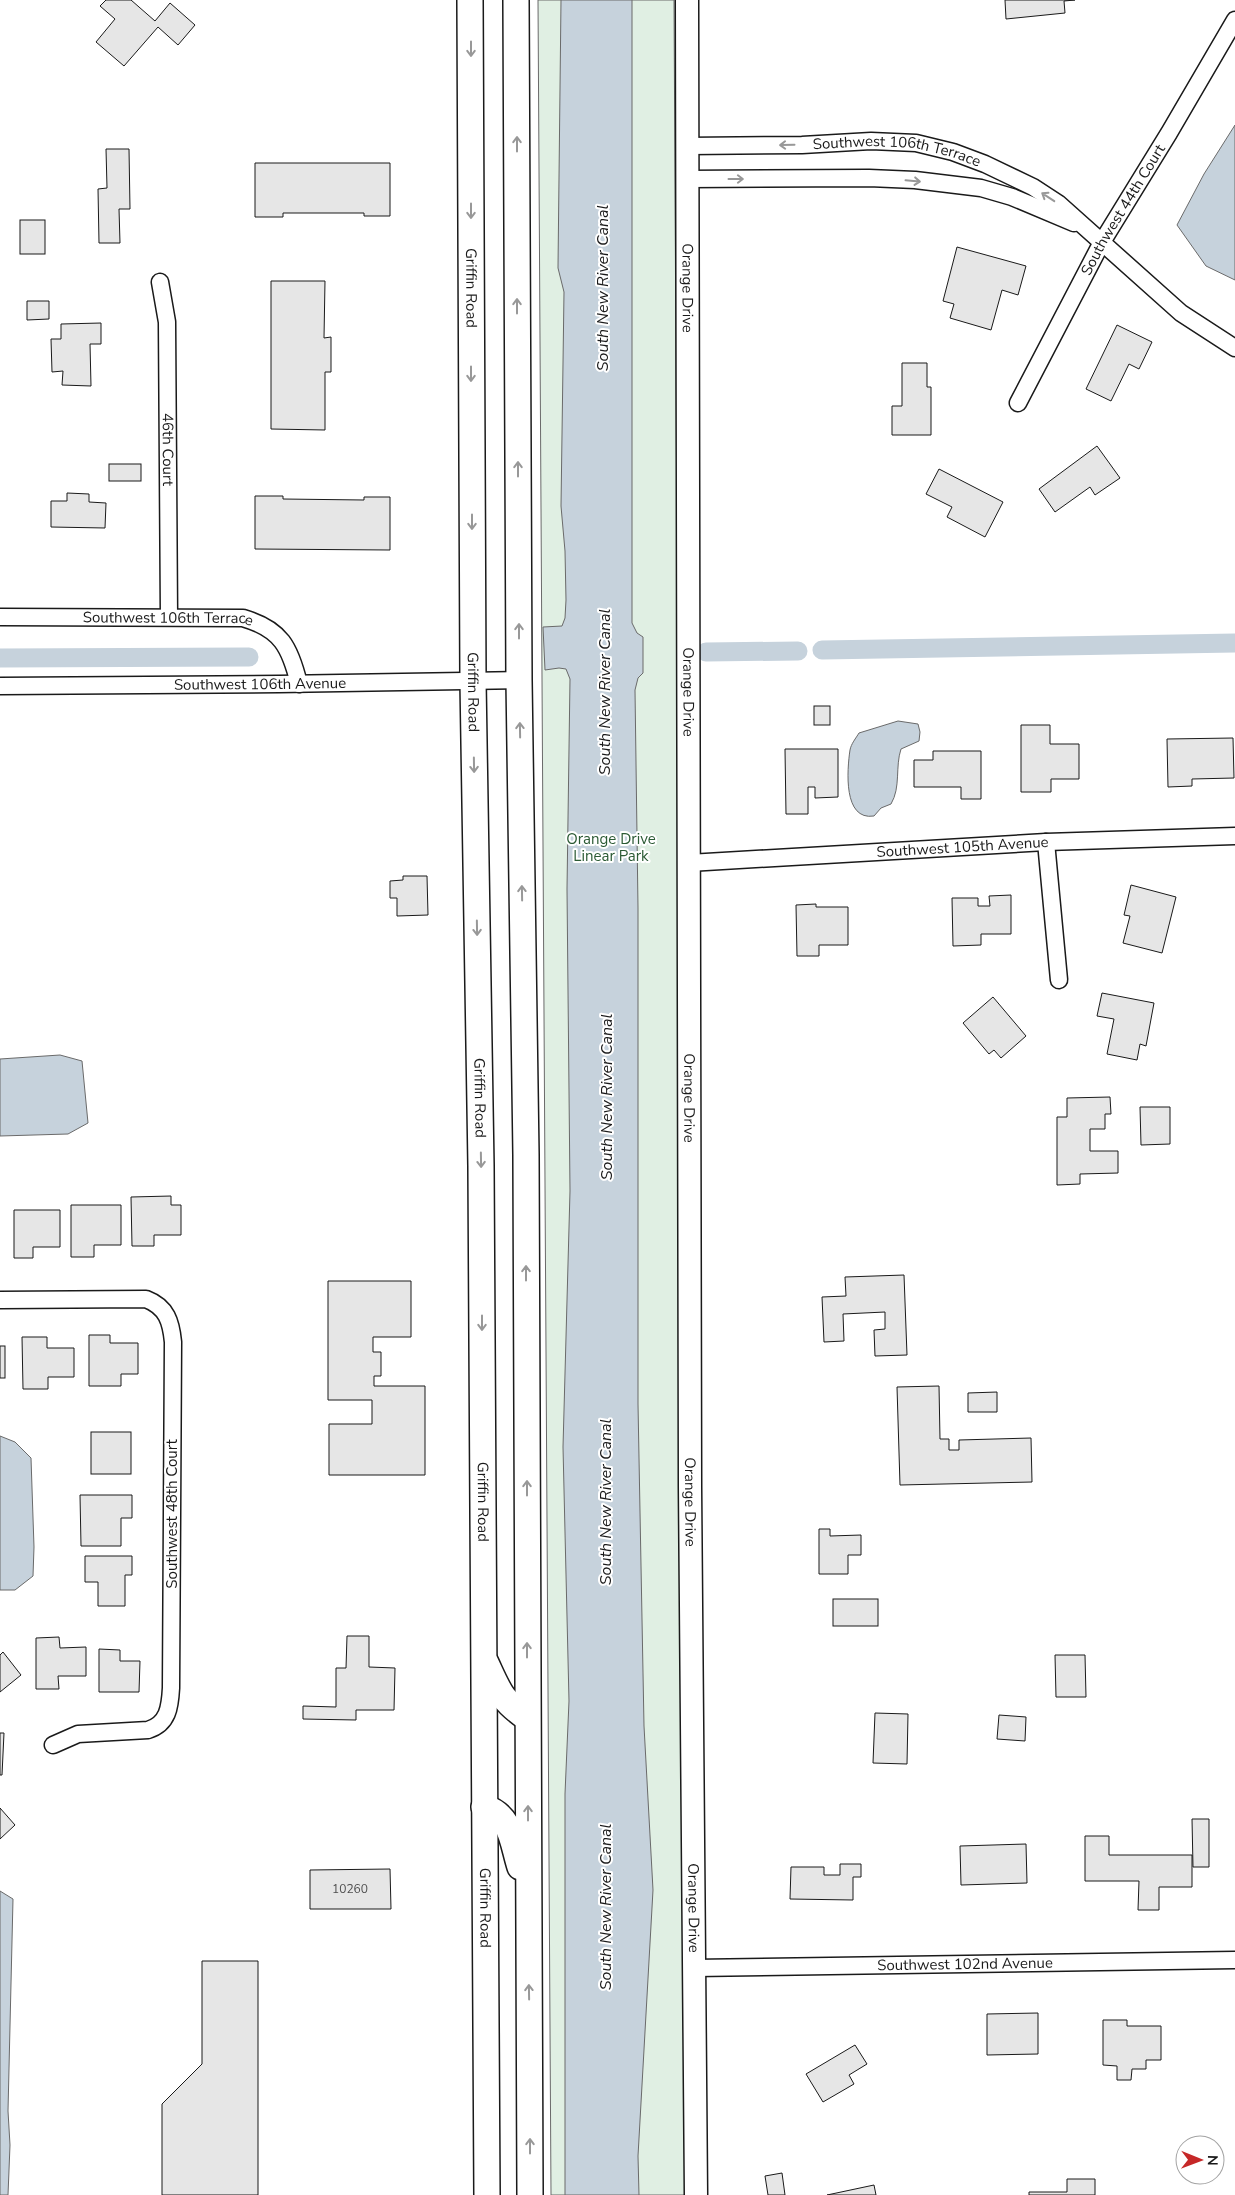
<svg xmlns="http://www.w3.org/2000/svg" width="1235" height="2195" viewBox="0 0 1235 2195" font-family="'Nunito Sans',sans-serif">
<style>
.green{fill:#e0efe3;stroke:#6a6a6a}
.water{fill:#c6d2dc;stroke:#6a6a6a}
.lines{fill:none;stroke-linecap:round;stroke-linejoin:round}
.canal{stroke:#c6d2dc;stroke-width:19}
.building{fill:#e6e6e6;stroke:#1a1a1a}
.street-casing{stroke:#1a1a1a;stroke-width:19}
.secondary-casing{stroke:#1a1a1a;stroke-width:25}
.primary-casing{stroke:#1a1a1a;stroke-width:28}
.street{stroke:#fff;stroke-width:16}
.secondary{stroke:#fff;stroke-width:22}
.primary{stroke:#fff;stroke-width:25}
.oneway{stroke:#989898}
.labels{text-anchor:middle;stroke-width:4;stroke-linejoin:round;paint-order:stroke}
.number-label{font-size:12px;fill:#4d4d4d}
.street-label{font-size:15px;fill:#1a1a1a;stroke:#fff}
.park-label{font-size:15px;fill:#2b5a34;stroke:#fff}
.water-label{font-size:16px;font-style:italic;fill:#1a1a1a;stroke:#fff}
</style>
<rect width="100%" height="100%" fill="#fff"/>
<path class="green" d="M538 0H674L686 2195H551Z"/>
<g class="water">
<path d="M561 0H632V623L637 633 643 637V673L638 678 635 690 638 908V1404L644 1726 653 1890 638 2156 639 2195H565V1794L569 1701 563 1447 570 1191 567 889 570 679 566 669 559 668 545 670 543 627 562 626 565 618 566 600 565 551 561 506 564 292 558 268Z"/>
<path d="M1235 125V280L1206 266 1177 225 1204 174Z"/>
<path d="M898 721 918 724 920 732 919 741 901 749C895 767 901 787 891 804L881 808 874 816C843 821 847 770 850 750 851 744 856 738 859 733Z"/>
<path d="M60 1055 82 1061 88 1123 68 1134 0 1136V1059Z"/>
<path d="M0 1436 15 1442 31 1458 34 1547 33 1576 15 1590H0Z"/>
<path d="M0 1891 13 1899 8 2111 10 2145 8 2195H0Z"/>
</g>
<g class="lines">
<g class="canal">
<path d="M822 650 1235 643"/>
<path d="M706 652 798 651"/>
<path d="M0 658 249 657"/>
</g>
</g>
<g class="building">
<path d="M106 0H131L155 21 170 3 195 25 178 45 158 27 124 66 96 42 115 19 100 6Z"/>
<path d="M1005 0H1075L1064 1 1065 13 1006 19Z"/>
<path d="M106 149H129L130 209H119L120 243H99L98 189 107 188Z"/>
<path d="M255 163H390V216H364V213H283V217H255Z"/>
<rect x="20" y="220" width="25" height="34"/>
<path d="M957 247 1026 266 1018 295 1002 290 991 330 950 318 954 304 943 301Z"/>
<path d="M271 281H325L324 338 331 337V372H325V430L271 429Z"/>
<path d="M27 301H49V319L27 320Z"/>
<path d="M101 323V344H90L91 386 62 385 63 371 52 372 51 339H61V324Z"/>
<path d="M1117 325 1152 342 1139 369 1129 364 1111 401 1086 389Z"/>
<path d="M902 363H927V387H931V435H892V406H902Z"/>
<path d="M1097 446 1120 478 1095 495 1090 487 1055 512 1039 489Z"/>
<rect x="109" y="464" width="32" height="17"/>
<path d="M939 469 1003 502 985 537 947 517 952 507 926 494Z"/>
<path d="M67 493 89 494V502L106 503 105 528 51 527V501H67Z"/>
<path d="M255 496H283V499L364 500V497H390V550L255 549Z"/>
<rect x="814" y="706" width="16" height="19"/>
<path d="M1021 725H1050V744H1079V779H1051V792H1021Z"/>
<path d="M1233 738 1234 778 1192 779V786L1168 787 1167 739Z"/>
<path d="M785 749H838V797L815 798V787H808V814H786Z"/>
<path d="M933 751H981V799H961V787H914V760H933Z"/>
<path d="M403 876H427L428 915 397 916V898H390V881L403 880Z"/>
<path d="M1131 885 1176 897 1162 953 1123 943 1130 916 1124 915Z"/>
<path d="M1011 895V934H981V945L953 946 952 898H978V906H990L989 896Z"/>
<path d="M816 904V907H848V945H819V956H797L796 905Z"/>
<path d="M1102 993 1154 1003 1146 1046 1140 1044 1137 1060 1107 1054 1114 1019 1097 1016Z"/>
<path d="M993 997 1026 1036 1001 1058 994 1050 989 1054 963 1023Z"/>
<path d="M1110 1097 1111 1114H1105V1129H1090V1151H1118V1173L1080 1174V1184L1057 1185V1117H1067V1098Z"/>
<path d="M1140 1107H1170V1144L1141 1145Z"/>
<path d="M171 1196V1205H181V1235H154V1246H132L131 1197Z"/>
<path d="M71 1205H121V1245H94V1257H71Z"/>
<path d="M14 1210H60V1247H33V1258H14Z"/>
<path d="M904 1275 907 1355 875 1356 874 1330 885 1329V1312L843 1314 844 1341 824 1342 822 1297 846 1296 845 1277Z"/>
<path d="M328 1281H411V1337H373V1352H381V1376H374V1386H425V1475H329V1424H372V1400H328Z"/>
<path d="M89 1335H110V1343H138V1374H121V1386H89Z"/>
<path d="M22 1337H47V1348H74V1377H48V1389H23Z"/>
<rect x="0" y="1346" width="5" height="32"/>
<path d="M939 1386 940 1439H949V1450H959V1440L1031 1438 1032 1482 900 1485 897 1387Z"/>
<path d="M997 1392V1412H968V1393Z"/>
<rect x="91" y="1432" width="40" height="42"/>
<path d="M80 1495H132V1518H121V1546H81Z"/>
<path d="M819 1529H830V1536L861 1535V1555H848V1574H819Z"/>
<path d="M85 1556H132V1575H125V1606H98V1582H85Z"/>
<rect x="833" y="1599" width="45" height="27"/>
<path d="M347 1636H369V1667L395 1668 394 1710H356V1720L303 1719V1706L336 1707V1668H346Z"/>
<path d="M59 1637 60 1648 86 1647V1676H58L59 1689H36V1638Z"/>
<path d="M99 1649 120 1650V1661H140L139 1692H99Z"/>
<path d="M3 1652 21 1675 0 1692V1655Z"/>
<path d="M1055 1655H1085L1086 1697H1056Z"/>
<path d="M875 1713 908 1714 907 1764 873 1763Z"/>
<path d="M999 1715 1026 1717 1025 1741 997 1739Z"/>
<path d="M0 1733H4L2 1775H0Z"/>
<path d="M0 1808 15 1825 0 1839Z"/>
<path d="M1192 1819H1209V1867H1193Z"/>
<path d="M1085 1836H1109V1855H1192V1887H1159V1910H1138L1139 1881H1085Z"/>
<path d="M1026 1844 1027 1883 961 1885 960 1846Z"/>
<path d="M840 1864H861V1877H853V1900L790 1899 791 1867H824V1875H840Z"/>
<path d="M390 1869 391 1909H310V1870Z"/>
<path d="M202 1961H258V2195H162V2104L202 2064Z"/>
<path d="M1038 2013V2054L987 2055V2014Z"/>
<path d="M1103 2020H1127V2026H1161V2060H1146V2069H1132L1131 2080H1117V2066L1103 2065Z"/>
<path d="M855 2045 867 2064 849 2075 854 2084 823 2102 806 2074Z"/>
<path d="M782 2173 785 2195H768L765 2176Z"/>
<path d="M1067 2179H1095V2195H1029V2192H1067Z"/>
<path d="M874 2185 876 2195H827Z"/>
</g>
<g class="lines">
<defs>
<g id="street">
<path id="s1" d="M687 146 802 145 871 141 916 143 953 152 985 164 1033 187 1059 204 1181 313 1235 348"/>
<path d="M687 179 869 178 915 180 981 188 1012 197 1074 223"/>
<path id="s2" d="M160 282 167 322 169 617"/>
<path id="s3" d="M1018 403 1102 242 1169 133 1235 20"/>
<path id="s4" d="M0 617 243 618C281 629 290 647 299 684"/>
<path id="s5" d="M0 686 279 684 519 680"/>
<path d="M1046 842 1059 980"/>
<path id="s6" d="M689 863 1046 842 1235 836"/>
<path d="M0 1300 146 1299C167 1307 171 1322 173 1342L171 1688C170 1707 168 1724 148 1730L78 1734 53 1745"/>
<path id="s7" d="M694 1968 1235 1960"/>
</g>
<g id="secondary">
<path id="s8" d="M687 0 690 1486 696 2195"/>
</g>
<g id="primary">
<path id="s9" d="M470 0 473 681 481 1166 487 2195"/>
<path d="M516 0 519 680 526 1155 530 2195"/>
<path d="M486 1663C499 1691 501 1700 527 1718"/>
<path d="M484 1807C512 1816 512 1842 520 1867"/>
</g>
</defs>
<use href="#street" class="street-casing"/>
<use href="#secondary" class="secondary-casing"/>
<use href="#primary" class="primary-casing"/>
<use href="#street" class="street"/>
<use href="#secondary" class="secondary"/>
<use href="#primary" class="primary"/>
</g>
<defs><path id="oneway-shaft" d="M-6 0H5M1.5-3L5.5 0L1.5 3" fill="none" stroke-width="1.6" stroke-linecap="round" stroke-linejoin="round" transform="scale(1.25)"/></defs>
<g class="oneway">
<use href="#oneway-shaft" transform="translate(471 49) rotate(90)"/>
<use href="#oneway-shaft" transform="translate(517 144) rotate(-90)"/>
<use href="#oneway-shaft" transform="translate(787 145) rotate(179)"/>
<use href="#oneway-shaft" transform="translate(736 179)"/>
<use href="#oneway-shaft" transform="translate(913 181) rotate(5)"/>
<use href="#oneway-shaft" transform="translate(1048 197) rotate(-147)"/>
<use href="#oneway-shaft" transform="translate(471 211) rotate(90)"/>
<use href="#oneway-shaft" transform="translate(517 306) rotate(-90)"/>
<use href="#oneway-shaft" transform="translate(471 374) rotate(90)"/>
<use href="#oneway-shaft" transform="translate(518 469) rotate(-90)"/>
<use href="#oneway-shaft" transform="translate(472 522) rotate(90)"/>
<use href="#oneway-shaft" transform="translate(519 631) rotate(-90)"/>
<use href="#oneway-shaft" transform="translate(520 730) rotate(-91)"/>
<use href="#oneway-shaft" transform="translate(474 765) rotate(89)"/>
<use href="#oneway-shaft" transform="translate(522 893) rotate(-91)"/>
<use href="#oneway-shaft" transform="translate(477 928) rotate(89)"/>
<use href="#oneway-shaft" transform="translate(481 1160) rotate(89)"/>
<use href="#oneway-shaft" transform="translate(526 1273) rotate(-90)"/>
<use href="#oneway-shaft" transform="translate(482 1323) rotate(90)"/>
<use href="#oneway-shaft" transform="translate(527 1488) rotate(-90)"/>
<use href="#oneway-shaft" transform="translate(527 1650) rotate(-90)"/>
<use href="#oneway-shaft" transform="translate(528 1813) rotate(-90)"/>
<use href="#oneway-shaft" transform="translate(529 1992) rotate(-91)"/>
<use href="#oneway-shaft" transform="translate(530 2146) rotate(-90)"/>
</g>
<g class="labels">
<g class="number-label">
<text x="350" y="1893">10260</text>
</g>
<g class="street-label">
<text dy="5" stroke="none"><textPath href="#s1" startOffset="211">Southwest 106th Terrace</textPath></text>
<text dy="5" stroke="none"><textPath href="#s3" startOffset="220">Southwest 44th Court</textPath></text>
<text dy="5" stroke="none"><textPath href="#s9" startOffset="288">Griffin Road</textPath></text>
<text dy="5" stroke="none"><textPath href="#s8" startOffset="288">Orange Drive</textPath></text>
<text dy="5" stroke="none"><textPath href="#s2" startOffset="168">46th Court</textPath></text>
<text dy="5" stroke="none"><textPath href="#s4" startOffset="168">Southwest 106th Terrace</textPath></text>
<text dy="5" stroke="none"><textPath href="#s5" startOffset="260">Southwest 106th Avenue</textPath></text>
<text dy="5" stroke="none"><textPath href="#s9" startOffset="692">Griffin Road</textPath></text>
<text dy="5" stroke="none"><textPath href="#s8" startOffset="692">Orange Drive</textPath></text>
<text dy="5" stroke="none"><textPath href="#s6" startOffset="274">Southwest 105th Avenue</textPath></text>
<text dy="5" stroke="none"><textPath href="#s9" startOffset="1098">Griffin Road</textPath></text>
<text dy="5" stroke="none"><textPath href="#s8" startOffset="1098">Orange Drive</textPath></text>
<text dy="5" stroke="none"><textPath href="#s9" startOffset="1502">Griffin Road</textPath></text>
<text dy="5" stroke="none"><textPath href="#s8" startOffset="1502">Orange Drive</textPath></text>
<text transform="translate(172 1514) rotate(-90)" y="5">Southwest 48th Court</text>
<text dy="5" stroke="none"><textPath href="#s9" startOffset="1908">Griffin Road</textPath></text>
<text dy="5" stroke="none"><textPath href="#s8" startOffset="1908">Orange Drive</textPath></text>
<text dy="5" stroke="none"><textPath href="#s7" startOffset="271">Southwest 102nd Avenue</textPath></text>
</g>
<g class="park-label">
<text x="611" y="844">Orange Drive<tspan x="611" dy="17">Linear Park</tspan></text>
</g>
<g class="water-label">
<text transform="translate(602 288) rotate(-90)" y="6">South New River Canal</text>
<text transform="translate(604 692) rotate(-90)" y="6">South New River Canal</text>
<text transform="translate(606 1097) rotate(-90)" y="6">South New River Canal</text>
<text transform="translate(605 1502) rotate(-90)" y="6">South New River Canal</text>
<text transform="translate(605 1907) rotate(-90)" y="6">South New River Canal</text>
</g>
</g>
<g transform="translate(1200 2160) rotate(91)"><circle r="24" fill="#ffffff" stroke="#a3a3a3"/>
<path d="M0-4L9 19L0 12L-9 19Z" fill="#c62828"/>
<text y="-8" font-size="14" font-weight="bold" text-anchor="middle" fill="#1a1a1a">N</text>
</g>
</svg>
